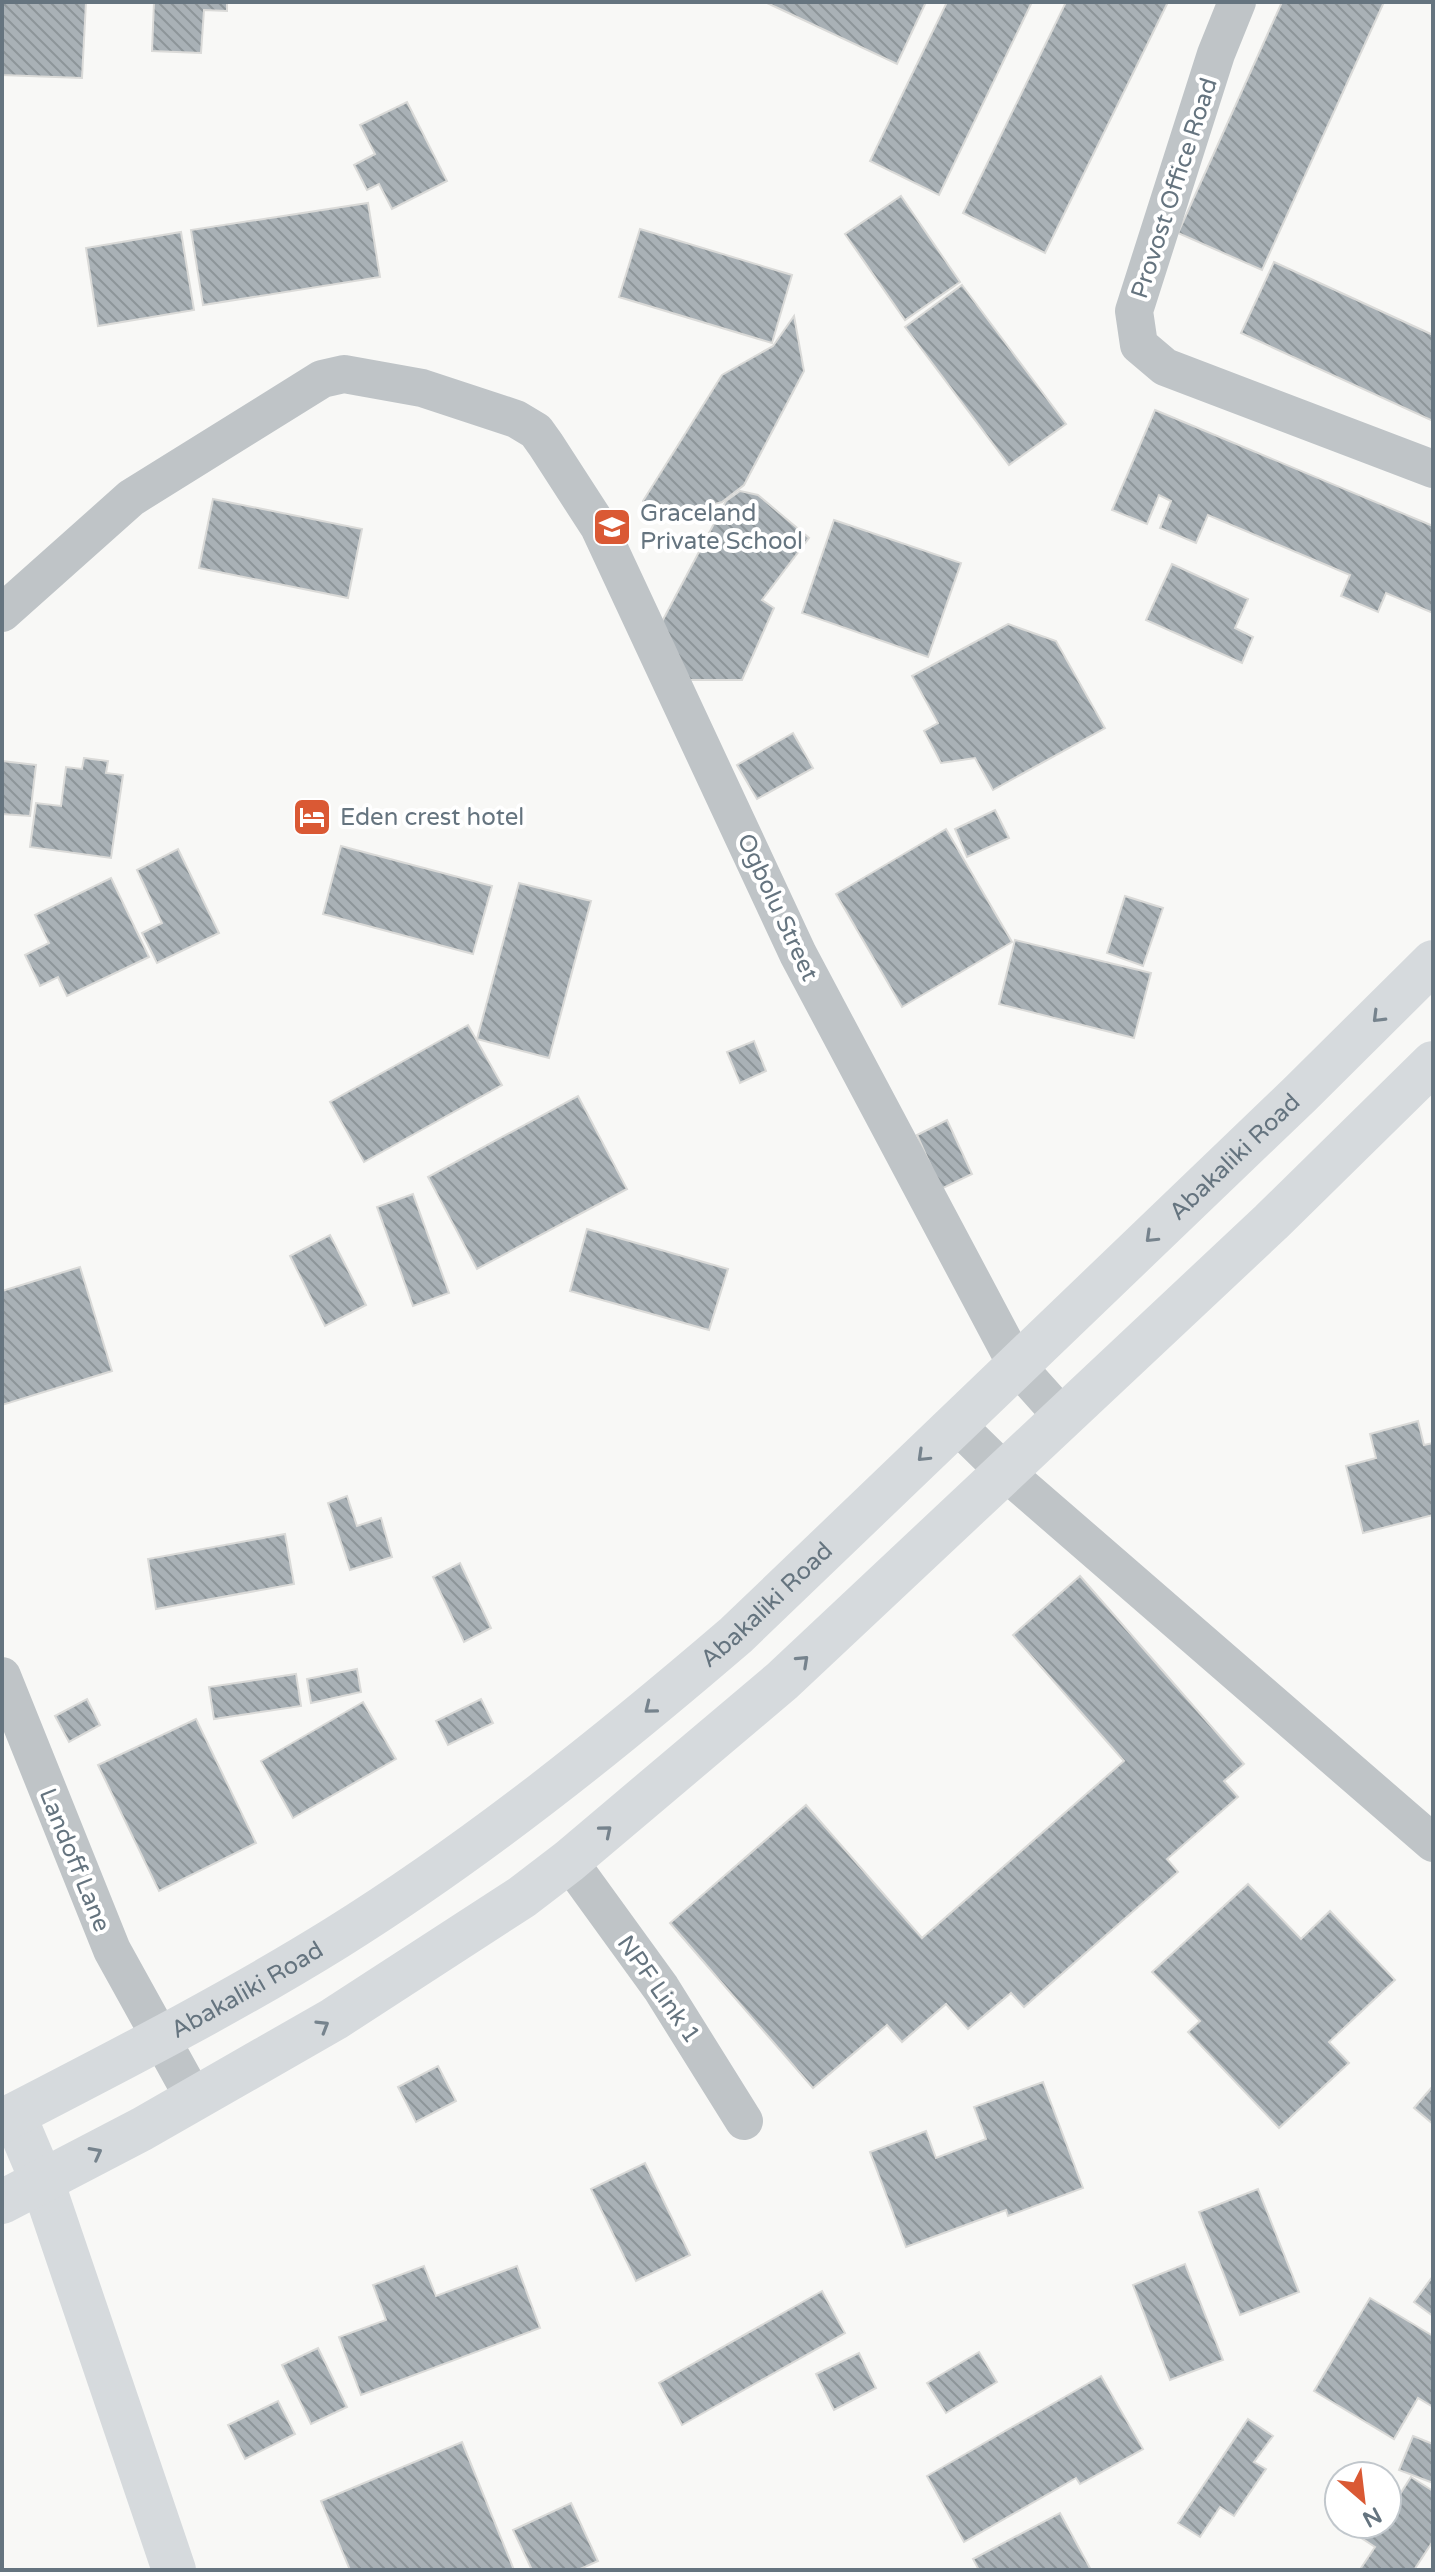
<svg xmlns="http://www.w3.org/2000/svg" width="1435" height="2572" viewBox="0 0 1435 2572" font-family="'Varela Round',sans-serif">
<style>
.building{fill:url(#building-back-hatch);stroke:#dadad8;stroke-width:2}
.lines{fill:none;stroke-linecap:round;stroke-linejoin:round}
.minor{stroke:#bfc4c7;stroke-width:38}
.secondary{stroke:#d6dadd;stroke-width:44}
.primary{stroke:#d6dadd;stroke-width:44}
.oneway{stroke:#76838d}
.labels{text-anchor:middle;stroke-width:8;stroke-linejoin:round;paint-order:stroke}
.street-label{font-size:24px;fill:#65747f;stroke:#fff}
.poi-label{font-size:24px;fill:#65747f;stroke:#fff;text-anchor:start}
</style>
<defs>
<pattern id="building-back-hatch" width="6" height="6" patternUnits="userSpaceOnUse" patternTransform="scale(2)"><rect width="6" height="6" fill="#a9b1b6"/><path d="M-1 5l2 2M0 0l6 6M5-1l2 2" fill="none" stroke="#8d9599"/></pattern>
</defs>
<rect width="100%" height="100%" fill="#f8f8f6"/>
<g class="building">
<path d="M2 2H86L82 78 2 75Z"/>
<path d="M154 2H227V11L204 10 201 53 152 51Z"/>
<path d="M765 2H926L897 64Z"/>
<path d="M947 2H1032L939 195 870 161Z"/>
<path d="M1066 2H1168L1045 253 963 213Z"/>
<path d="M1282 2H1384L1262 270 1178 233Z"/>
<path d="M407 102 447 181 392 209 379 184 367 190 354 165 375 154 360 125Z"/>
<path d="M901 196 960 282 905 320 845 234Z"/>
<path d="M368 203 380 277 203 305 191 230Z"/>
<path d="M640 229 792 275 772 343 619 297Z"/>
<path d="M181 232 194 310 98 326 86 248Z"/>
<path d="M1274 262 1433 335V421L1241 333Z"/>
<path d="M962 285 1066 424 1009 465 905 327Z"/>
<path d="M794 316 804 371 744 485 722 502 655 521 643 501 722 375 773 346Z"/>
<path d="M1155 410 1433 526V613L1386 593 1378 612 1341 596 1350 575 1208 515 1196 543 1160 528 1171 501 1159 495 1147 524 1112 510Z"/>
<path d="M740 491 758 495 809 538 762 600 774 608 742 680H685L657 631 726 501Z"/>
<path d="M213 499 362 529 348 598 199 568Z"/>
<path d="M834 520 961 563 928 657 802 613Z"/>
<path d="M1172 564 1248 599 1235 628 1253 637 1242 663 1146 620Z"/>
<path d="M1008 624 1056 641 1105 728 993 790 975 758 941 763 924 731 938 723 912 676Z"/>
<path d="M793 733 813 768 757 799 737 765Z"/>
<path d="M84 758 108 761 106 773 123 775 111 858 30 847 36 803 61 806 66 767 82 769Z"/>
<path d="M2 761 36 765 30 816 2 814Z"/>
<path d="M995 810 1009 838 967 857 955 829Z"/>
<path d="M946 829 1012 942 902 1007 836 894Z"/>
<path d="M341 846 492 886 473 954 323 914Z"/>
<path d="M178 849 219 933 157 963 142 933 162 923 137 870Z"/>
<path d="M111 878 149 957 67 996 58 977 40 986 25 955 49 943 35 915Z"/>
<path d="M519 883 591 901 549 1058 477 1039Z"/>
<path d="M1125 896 1163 908 1143 966 1107 953Z"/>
<path d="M1015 940 1151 973 1134 1038 999 1004Z"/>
<path d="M468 1025 502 1085 364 1162 330 1102Z"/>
<path d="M754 1041 766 1071 740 1083 727 1052Z"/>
<path d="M578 1096 627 1189 477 1269 428 1177Z"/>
<path d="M947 1120 972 1174 941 1189 917 1135Z"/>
<path d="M413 1194 449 1293 413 1306 377 1207Z"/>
<path d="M587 1229 728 1269 709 1330 570 1291Z"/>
<path d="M330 1235 366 1305 325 1326 290 1256Z"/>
<path d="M80 1267 112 1371 2 1405V1291Z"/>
<path d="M1418 1421 1424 1445 1433 1443V1515L1363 1533 1346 1466 1376 1458 1370 1434Z"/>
<path d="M347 1496 357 1526 381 1518 392 1557 350 1570 328 1503Z"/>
<path d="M285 1534 294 1584 156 1609 148 1559Z"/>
<path d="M460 1563 491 1628 464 1642 433 1577Z"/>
<path d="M1080 1576 1244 1764 1224 1781 1238 1797 1167 1859 1178 1872 1024 2007 1011 1993 968 2029 946 2004 902 2042 887 2025 813 2088 670 1923 806 1805 922 1938 1124 1761 1013 1635Z"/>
<path d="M357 1669 361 1692 311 1703 307 1679Z"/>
<path d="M296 1674 301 1706 214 1719 209 1687Z"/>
<path d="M87 1699 100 1725 69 1742 55 1716Z"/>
<path d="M481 1699 493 1723 448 1745 436 1721Z"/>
<path d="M363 1702 396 1759 293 1818 261 1761Z"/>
<path d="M196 1719 256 1843 159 1891 98 1765Z"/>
<path d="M1248 1884 1301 1939 1330 1911 1395 1980 1329 2042 1349 2063 1279 2128 1188 2032 1200 2021 1152 1972Z"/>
<path d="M438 2066 456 2101 416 2122 398 2087Z"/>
<path d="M1043 2082 1083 2188 1008 2216 1006 2210 906 2247 870 2152 926 2131 936 2158 986 2139 974 2107Z"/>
<path d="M1433 2086V2124L1414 2108Z"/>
<path d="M645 2163 690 2255 636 2281 591 2189Z"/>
<path d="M1258 2189 1299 2292 1240 2315 1199 2212Z"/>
<path d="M1185 2264 1223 2360 1170 2380 1133 2285Z"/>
<path d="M424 2266 436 2296 517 2266 540 2328 361 2395 339 2337 386 2320 373 2285Z"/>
<path d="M1433 2276V2316L1414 2302Z"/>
<path d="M822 2291 845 2333 682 2425 659 2383Z"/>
<path d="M1370 2298 1433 2336V2407L1418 2398 1394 2439 1314 2391Z"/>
<path d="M318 2348 347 2407 311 2424 282 2365Z"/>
<path d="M979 2352 997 2382 946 2413 927 2383Z"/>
<path d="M859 2353 876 2388 834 2410 816 2374Z"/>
<path d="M1101 2376 1143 2449 1080 2484 1076 2478 964 2542 927 2476Z"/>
<path d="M278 2401 295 2434 245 2459 228 2425Z"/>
<path d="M1248 2419 1273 2436 1254 2462 1266 2469 1234 2516 1220 2507 1200 2537 1178 2523Z"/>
<path d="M1413 2436 1433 2444V2483L1399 2470Z"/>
<path d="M462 2442 514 2570H350L321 2501Z"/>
<path d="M1411 2477 1433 2491V2541L1414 2570H1363L1361 2568 1375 2547 1343 2526 1387 2524V2497L1395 2502Z"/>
<path d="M571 2503 598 2561 578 2570H532L513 2530Z"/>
<path d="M1060 2513 1091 2570H979L973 2559Z"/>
</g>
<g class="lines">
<g class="minor">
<path d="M1237 2 1216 54 1134 311 1139 345 1165 367 1433 469"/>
<path d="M2 613 131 498 322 379 344 374 422 388 516 419 536 431 546 445 599 527 798 954 1017 1366 1061 1415"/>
<path d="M956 1424 1004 1471 1433 1843"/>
<path d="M2 1676 112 1950 195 2100"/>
<path d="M569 1861 661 1988 744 2121"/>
</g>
<path class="secondary" d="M14 2115 42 2181 174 2570"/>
<g class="primary">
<path id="s1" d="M2 2121C114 2063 228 2005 336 1938 477 1850 609 1744 736 1635L1300 1094 1433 962"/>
<path d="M2 2202 142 2129 334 2019 522 1897 569 1861 782 1681 1271 1222 1433 1063"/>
</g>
</g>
<defs><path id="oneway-chevron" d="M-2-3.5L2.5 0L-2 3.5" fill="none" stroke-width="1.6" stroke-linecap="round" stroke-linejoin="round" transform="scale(2)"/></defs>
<g class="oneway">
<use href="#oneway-chevron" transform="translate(1378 1017) rotate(135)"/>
<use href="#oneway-chevron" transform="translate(1151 1237) rotate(136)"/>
<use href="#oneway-chevron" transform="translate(923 1456) rotate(136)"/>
<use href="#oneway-chevron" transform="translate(803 1661) rotate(-43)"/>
<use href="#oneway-chevron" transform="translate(650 1708) rotate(141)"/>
<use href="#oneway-chevron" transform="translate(606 1831) rotate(-40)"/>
<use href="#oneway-chevron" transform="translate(323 2026) rotate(-31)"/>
<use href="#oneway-chevron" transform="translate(96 2153) rotate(-28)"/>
</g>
<defs>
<symbol id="university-square" viewBox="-11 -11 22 22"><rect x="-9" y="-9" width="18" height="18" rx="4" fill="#da5934" stroke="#fff"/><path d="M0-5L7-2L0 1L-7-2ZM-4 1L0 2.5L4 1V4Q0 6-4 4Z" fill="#fff"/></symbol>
<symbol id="hotel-square" viewBox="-11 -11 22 22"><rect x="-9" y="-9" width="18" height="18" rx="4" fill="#da5934" stroke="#fff"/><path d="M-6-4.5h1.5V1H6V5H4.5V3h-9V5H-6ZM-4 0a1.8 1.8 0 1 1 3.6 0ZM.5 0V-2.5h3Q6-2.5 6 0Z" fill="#fff"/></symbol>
</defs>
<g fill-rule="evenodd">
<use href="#university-square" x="590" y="505" width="44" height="44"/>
<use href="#hotel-square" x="290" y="795" width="44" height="44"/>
</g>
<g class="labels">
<g class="street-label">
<text transform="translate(1174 188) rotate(-72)" y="8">Provost Office Road</text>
<text transform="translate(778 907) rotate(65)" y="8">Ogbolu Street</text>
<text dy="8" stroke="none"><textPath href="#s1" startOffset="1574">Abakaliki Road</textPath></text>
<text dy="8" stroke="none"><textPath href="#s1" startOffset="926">Abakaliki Road</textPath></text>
<text transform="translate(75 1860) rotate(68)" y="8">Landoff Lane</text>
<text dy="8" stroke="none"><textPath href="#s1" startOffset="278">Abakaliki Road</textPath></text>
<text transform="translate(659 1989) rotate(55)" y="8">NPF Link 1</text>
</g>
<g class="poi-label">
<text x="640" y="521">Graceland<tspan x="640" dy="28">Private School</tspan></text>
<text x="340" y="825">Eden crest hotel</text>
</g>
</g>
<rect width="1435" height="2572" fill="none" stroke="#65747f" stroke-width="8"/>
<g transform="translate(1363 2500) rotate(152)"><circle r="38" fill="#ffffff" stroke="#c1c7cc" stroke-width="2"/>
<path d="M0-6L14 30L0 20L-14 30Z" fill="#da5934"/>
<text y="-12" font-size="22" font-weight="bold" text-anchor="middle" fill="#65747f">N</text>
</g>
</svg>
